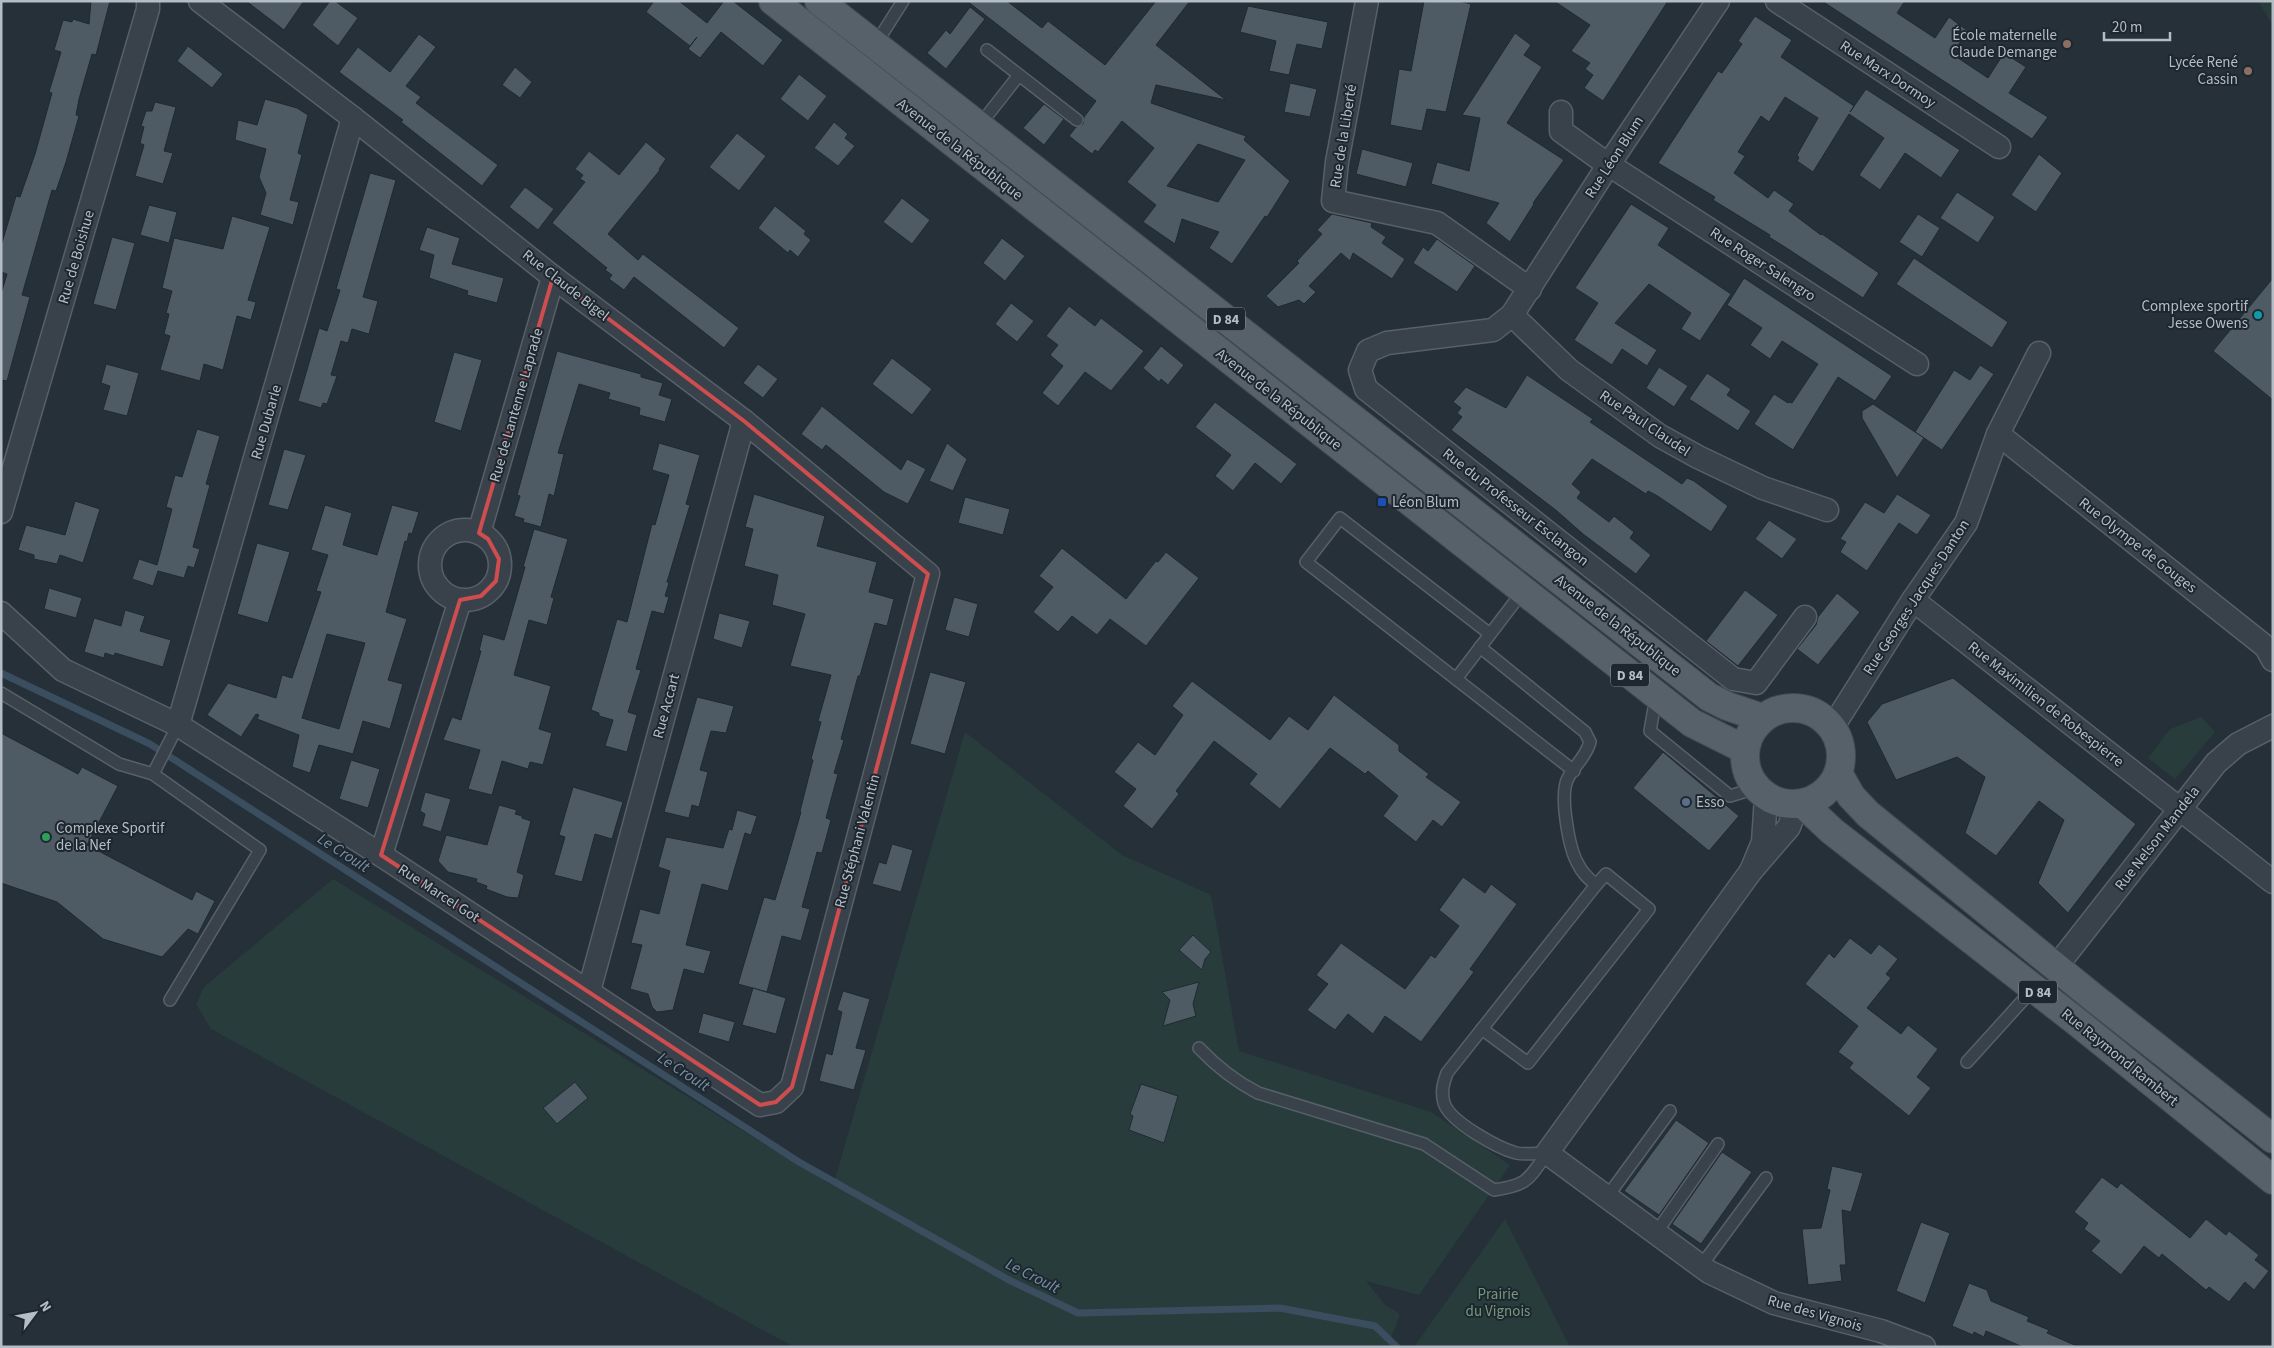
<svg xmlns="http://www.w3.org/2000/svg" width="2274" height="1348" viewBox="0 0 2274 1348" font-family="'Source Sans 3',sans-serif">
<style>
.green{fill:#283d3b}
.lines{fill:none;stroke-linecap:round;stroke-linejoin:round}
.stream{stroke:#3b4e5f;stroke-width:7}
.building{fill:#4e5b65;stroke:#202931;fill-rule:evenodd}
.lane-casing{stroke:#576068;stroke-width:14}
.street-casing{stroke:#576068;stroke-width:25}
.primary-casing{stroke:#424b53;stroke-width:30}
.lane{stroke:#39424a;stroke-width:11}
.street{stroke:#39424a;stroke-width:22}
.primary{stroke:#57616a;stroke-width:28}
.marked{fill:none;stroke:#ce4d4f;stroke-width:4;stroke-linejoin:round}
.education-dot{fill:#8d6e63;stroke:#1e272f;stroke-width:2}
.culture-dot{fill:#0f9aa8;stroke:#1e272f;stroke-width:2}
.transit-dot{fill:#1a4fb4;stroke:#1e272f;stroke-width:2}
.service-dot{fill:#5c6f8a;stroke:#1e272f;stroke-width:2}
.leisure-dot{fill:#2e9e5b;stroke:#1e272f;stroke-width:2}
.labels{text-anchor:middle;stroke-width:4;stroke-linejoin:round;paint-order:stroke}
.shield{fill:#1e272f;stroke:#879098;stroke-width:1}
.shield-label{font-size:14px;font-weight:bold;fill:#b4bdc5}
.poi-label{font-size:15px;fill:#b4bdc5;stroke:#1e272f;text-anchor:end}
.street-label{font-size:15px;fill:#b4bdc5;stroke:#1e272f}
.park-label{font-size:15px;fill:#759979;stroke:#1e272f}
.water-label{font-size:16px;font-style:italic;fill:#7891a6;stroke:#1e272f}
</style>
<rect width="100%" height="100%" fill="#253039"/>
<g class="green">
<path d="M2259 1H2273V26L2260 4Z"/>
<path d="M2201 717 2215 732 2175 779 2148 758 2170 729Z"/>
<path d="M965 732 1122 855 1211 895 1239 1051 1431 1112 1510 1165 1419 1295 1366 1281 1385 1305 1400 1314 1388 1347H794L211 1029 196 1004 204 987 333 879 833 1186Z"/>
<path d="M1505 1219 1570 1347H1414Z"/>
</g>
<g class="lines">
<path class="stream" d="M1 673 150 744 799 1162 1009 1280 1078 1313 1280 1308 1375 1326 1397 1347"/>
</g>
<g class="building">
<path d="M91 1H110L96 55 92 54 79 99 76 115 79 116 66 162 56 191 52 190 22 295 30 297 7 381 1 380V294L7 274 1 272V246L16 196 20 197 35 154 52 93 49 92 61 52 54 50 63 20 72 22 73 19 89 24Z"/>
<path d="M246 1H304L284 30Z"/>
<path d="M330 1H335L358 18 338 46 312 25Z"/>
<path d="M654 1H679L707 23 724 1H733L783 40 763 66 721 32 700 58 688 49 697 37 690 46 646 12Z"/>
<path d="M967 1H1007L1042 28 1048 21 1105 65 1156 1H1190L1156 45 1226 100 1156 85 1151 103 1246 136 1244 140 1290 181 1267 217 1265 216 1232 264 1209 248 1219 232 1182 219 1175 244 1143 222 1156 205 1127 182 1154 148 1122 121 1098 152 1095 150 1092 154 1069 136 1076 127 1083 124 1084 117 1096 101ZM1198 144 1245 160 1218 202 1167 186Z"/>
<path d="M1424 1H1459L1471 4 1446 112 1427 109 1422 131 1390 125 1399 69 1411 71Z"/>
<path d="M1554 1H1668L1603 101 1584 88 1593 75 1585 69 1590 63 1571 51 1590 25Z"/>
<path d="M1822 1H1905L1897 13 1935 38 1949 17 1968 31 1952 54 1988 78 2004 53 2026 67 2009 93 2048 117 2032 139Z"/>
<path d="M1248 6 1328 22 1322 49 1297 44 1289 75 1269 71 1276 41 1240 32Z"/>
<path d="M970 7 985 19 946 69 927 53 946 30 950 34Z"/>
<path d="M1755 16 1792 40 1781 57 1854 106 1850 112 1866 89 1960 150 1941 178 1905 153 1880 190 1859 175 1884 138 1849 114 1813 172 1797 161 1799 158 1797 155 1818 118 1785 97 1769 122 1761 116 1738 152 1745 156 1734 173 1768 198 1774 190 1794 204 1789 211 1821 235 1822 234 1879 273 1863 298 1788 249 1769 237 1770 235 1713 200 1715 197 1658 163 1718 71 1722 73 1742 44 1738 41Z"/>
<path d="M1515 33 1531 45 1524 55 1542 67 1507 123 1564 160 1533 203 1534 204 1510 242 1486 223 1499 203 1431 184 1437 162 1469 171 1480 118 1462 115Z"/>
<path d="M419 34 436 47 406 86 421 97 416 103 498 165 482 186 401 122 403 120 339 72 358 47 390 72Z"/>
<path d="M188 46 223 74 212 88 177 61Z"/>
<path d="M515 67 532 82 520 98 502 85Z"/>
<path d="M799 74 827 96 808 121 780 99Z"/>
<path d="M1290 83 1317 89 1310 117 1284 112Z"/>
<path d="M265 99 297 108 308 115 298 153 302 155 290 200 299 202 293 225 260 215 266 193 259 177 266 149 235 140 238 120 257 125Z"/>
<path d="M155 102 176 107 164 151 173 153 163 184 135 176 144 145 140 143 144 127 141 126 146 111H152Z"/>
<path d="M1044 104 1064 119 1044 145 1023 128Z"/>
<path d="M834 122 848 134 845 138 855 146 838 166 814 148Z"/>
<path d="M737 133 766 156 739 191 709 167Z"/>
<path d="M646 142 666 159 659 169 660 170 608 234 638 260 643 254 739 328 724 348 634 277 624 290 609 279 612 275 605 270 607 268 552 223 585 182 580 179 583 175 575 169 589 151 619 175Z"/>
<path d="M1362 149 1413 163 1406 187 1356 174Z"/>
<path d="M2039 154 2062 173 2036 212 2011 195Z"/>
<path d="M370 173 396 180 363 297 378 301 369 334 352 329 348 343 341 341 331 375 337 376 327 404 323 403 321 408 298 401 319 328 327 331 340 290 336 289Z"/>
<path d="M525 187 554 209 538 230 509 207Z"/>
<path d="M1957 192 1995 217 1978 243 1940 218Z"/>
<path d="M902 198 930 220 912 244 883 222Z"/>
<path d="M1631 204 1669 228 1658 245 1731 294 1700 341 1681 329 1691 313 1649 284 1615 323 1657 350 1647 366 1622 349 1612 365 1574 340 1598 303 1575 288Z"/>
<path d="M149 205 177 212 169 243 140 235Z"/>
<path d="M775 206 806 231 804 234 811 240 798 257 790 250 788 253 758 228Z"/>
<path d="M1332 214 1372 223 1371 227 1386 237 1382 243 1405 259 1392 279 1353 253 1350 261 1341 253 1309 286 1316 292 1304 304 1299 300 1278 307 1266 296 1299 263 1297 261 1322 234 1317 230Z"/>
<path d="M1918 214 1940 228 1922 257 1899 242Z"/>
<path d="M232 216 270 227 248 300 256 302 251 320 237 316 223 370 204 364 200 381 160 370 170 336 164 334 169 314 166 313 172 291 162 288 174 238 223 249Z"/>
<path d="M427 227 460 238 452 264 504 278 497 303 467 295 468 291 429 278 434 255 419 250Z"/>
<path d="M112 237 135 243 116 310 93 304Z"/>
<path d="M1002 238 1025 256 1005 281 983 263Z"/>
<path d="M1437 239 1475 266 1457 292 1413 263 1423 247 1428 251Z"/>
<path d="M1914 258 2008 322 1992 348 1896 284Z"/>
<path d="M1744 278 1892 376 1875 401 1838 377 1793 450 1754 424 1774 394 1788 403 1789 402 1792 403 1818 364 1782 341 1770 359 1750 345 1762 328 1727 305Z"/>
<path d="M2273 278V400L2213 351Z"/>
<path d="M1011 303 1034 321 1017 342 995 324Z"/>
<path d="M1069 306 1095 326 1101 318 1144 351 1111 391 1085 372 1058 406 1042 393 1063 366 1050 355 1058 345 1046 336Z"/>
<path d="M1161 346 1184 365 1168 385 1161 379 1159 382 1143 368Z"/>
<path d="M557 351 641 374V377L663 383 659 395 672 399 665 422 639 415 640 408 608 399 610 393 579 384 558 453 564 454 554 496 549 494 541 527 523 522 524 519 514 516 520 496 517 495Z"/>
<path d="M454 352 482 360 461 431 434 422Z"/>
<path d="M892 358 932 389 912 415 872 384Z"/>
<path d="M106 364 139 373 127 416 103 410 110 386 101 383Z"/>
<path d="M758 364 778 379 763 398 743 383Z"/>
<path d="M1980 365 1994 374 1942 450 1915 432 1954 370 1970 380Z"/>
<path d="M1659 367 1688 386 1674 407 1646 388Z"/>
<path d="M1707 373 1731 389 1727 395 1751 411 1738 431 1689 399Z"/>
<path d="M1527 375 1593 419 1590 422 1682 484 1687 478 1694 481 1728 506 1711 532 1656 495 1648 491 1646 494 1592 459 1572 484 1581 492 1577 498 1609 522 1614 516 1634 532 1630 538 1651 555 1636 574 1583 534 1557 511 1451 430 1462 417 1457 413 1461 408 1453 402 1466 387 1506 408Z"/>
<path d="M1215 402 1297 464 1281 484 1255 463 1233 491 1215 476 1231 455 1195 427Z"/>
<path d="M1873 404 1924 438 1897 478 1862 418V411Z"/>
<path d="M822 406 901 470 907 459 926 469 908 504 884 492 826 445 822 450 801 434Z"/>
<path d="M197 429 220 436 206 484 210 485 193 547 200 549 194 568 188 566 184 578 158 571 153 586 132 579 139 559 157 565 172 509 166 507 175 475 182 477Z"/>
<path d="M659 443 700 455 686 504 690 505 667 582 669 583 665 596 669 597 664 614 652 611 636 669 641 670 628 712 637 715 627 752 605 746 613 720 599 716V713L591 710 617 619 627 622 652 524 655 525 669 475 652 470Z"/>
<path d="M947 443 967 459 953 491 929 481Z"/>
<path d="M284 449 306 455 288 510 268 505Z"/>
<path d="M754 494 825 516 817 546 877 562 869 592 894 599 887 626 875 623 860 676H858L841 739 844 740 834 773 838 774 826 818 831 820 822 853 817 852 802 907 810 909 801 941 782 936 767 992 738 984 764 897 775 900 786 864 801 812 800 811 813 760 811 759 821 722 818 721 831 675 790 666 805 614 772 605 778 575 744 566 753 529 745 527Z"/>
<path d="M1897 494 1931 515 1917 535 1899 523 1867 571 1840 552 1846 542 1840 539 1865 502 1884 513Z"/>
<path d="M965 497 1010 509 1003 535 958 523Z"/>
<path d="M75 501 100 509 83 563 60 555 57 564 34 559V555L18 550 26 525 65 535Z"/>
<path d="M325 505 352 513 343 545 377 555 392 505 419 512 412 534 409 533 407 542 405 541 386 612 407 619 388 680 403 684 390 729 363 721 353 754 319 745 310 773 292 767 299 735 257 719 259 715 256 714 241 737 207 715 228 683 276 698 282 675 292 678 321 592 316 591 328 555 311 550ZM327 634 365 643 339 729 302 718Z"/>
<path d="M1769 520 1797 539 1782 559 1755 539Z"/>
<path d="M534 529 568 539 551 597 554 598 547 625 529 620 514 675 551 686 539 729 552 733 543 765 530 762 528 769 502 761 492 795 468 789 480 750 443 740 452 717 461 720 481 651H479L483 634 504 640 525 567H523Z"/>
<path d="M257 543 290 552 268 623 237 614Z"/>
<path d="M1062 548 1126 599 1156 561 1158 562 1166 552 1199 578 1146 646 1110 619 1097 635 1072 616 1058 632 1033 612 1053 587 1039 576Z"/>
<path d="M49 588 82 598 76 618 44 609Z"/>
<path d="M1745 590 1778 615 1738 666 1706 641Z"/>
<path d="M1837 593 1860 612 1818 665 1797 649 1816 625 1818 617Z"/>
<path d="M954 597 978 604 969 637 945 630Z"/>
<path d="M125 610 145 616 140 631 171 640 163 667 115 653 114 656 105 653 104 658 84 652 94 618 121 626Z"/>
<path d="M719 613 750 621 742 648 713 639Z"/>
<path d="M930 672 966 682 945 754 910 744Z"/>
<path d="M1953 678 2136 824 2068 913 2038 883 2064 820 2039 801 1996 856 1965 833 1985 777 1957 757 1896 780 1867 722 1882 704Z"/>
<path d="M1192 681 1270 740 1289 716 1308 730 1334 695 1399 745V751L1429 774 1426 777 1461 802 1442 827 1433 820 1416 842 1383 816 1398 796 1368 771 1365 774 1330 748 1280 809 1249 784 1257 774 1214 741 1176 791 1179 794 1152 829 1123 806 1136 789 1114 772 1138 742 1155 755 1183 715 1172 706Z"/>
<path d="M697 697 734 706 726 733 711 731 700 770 708 772 699 807 692 805 689 818 664 812Z"/>
<path d="M1 733 78 774 82 767 118 786 87 845 192 900 196 891 215 901 198 934 188 929 162 957 103 939 57 902 1 883Z"/>
<path d="M1663 752 1739 816 1709 851 1633 788Z"/>
<path d="M351 760 380 769 368 808 339 799Z"/>
<path d="M573 787 623 802 612 839 595 834 582 882 554 875 565 837 559 835Z"/>
<path d="M425 792 451 799 441 832 422 826 425 814 420 811Z"/>
<path d="M499 805 517 810 515 814 522 816V818L531 821 517 872 524 875 518 898 507 897 486 889 487 886 476 882 477 879 448 872 438 861 446 835 487 845Z"/>
<path d="M737 810 757 816 751 835 745 833 728 891 702 884 686 945 711 951 704 974 684 969 673 1010 657 1012 652 1007 648 994 630 989 642 945 631 943 640 909 659 914 670 871 658 867 666 837 723 848 729 829 732 830Z"/>
<path d="M892 844 913 850 901 892 872 884 879 862 886 864Z"/>
<path d="M1463 877 1485 893 1491 884 1517 904 1470 969 1474 972 1421 1042 1385 1016 1373 1034 1348 1014 1335 1030 1307 1010 1328 984 1316 975 1341 943 1405 989 1431 955 1435 958 1459 926 1439 910Z"/>
<path d="M1193 935 1211 952 1205 959 1202 970 1179 950Z"/>
<path d="M1850 938 1871 954 1879 944 1898 959 1886 974 1891 978 1867 1008 1901 1034 1908 1025 1938 1049 1917 1077 1931 1088 1909 1116 1849 1068 1853 1063 1838 1052 1858 1026 1805 984 1829 953 1834 958Z"/>
<path d="M1199 982 1193 1004 1196 1016 1163 1026 1170 1000 1162 992Z"/>
<path d="M753 988 786 998 776 1034 742 1025Z"/>
<path d="M843 991 870 999 856 1048 866 1050 854 1090 819 1081 826 1053 832 1055 842 1012 837 1010Z"/>
<path d="M703 1013 735 1022 729 1042 698 1033Z"/>
<path d="M575 1082 588 1098 557 1124 543 1108Z"/>
<path d="M1141 1084 1178 1096 1164 1143 1129 1130 1133 1116 1130 1114Z"/>
<path d="M1676 1120 1709 1143 1659 1215 1624 1191Z"/>
<path d="M1722 1152 1752 1172 1701 1244 1672 1224Z"/>
<path d="M1832 1166 1863 1173 1851 1212 1842 1210 1846 1265H1840L1842 1281 1808 1285 1802 1229 1821 1228 1830 1190 1827 1189Z"/>
<path d="M2102 1177 2117 1188 2121 1183 2190 1238 2206 1219 2226 1235 2229 1231 2259 1255 2255 1260 2269 1271 2254 1290 2245 1282 2229 1302 2209 1287 2206 1290 2162 1254 2159 1258 2144 1246 2121 1275 2091 1251 2100 1241 2084 1229 2088 1223 2074 1212Z"/>
<path d="M1921 1222 1950 1233 1925 1303 1896 1291Z"/>
<path d="M1969 1283 1987 1290 1991 1301 2029 1317 2027 1321 2049 1330 2047 1333 2079 1347H2023L1986 1331 1984 1337 1974 1332 1973 1335 1952 1326Z"/>
</g>
<g class="lines">
<defs>
<g id="lane">
<path d="M875 45 903 1"/>
<path d="M987 50 1077 120"/>
<path d="M979 126 1019 75"/>
<path d="M1490 634 1340 518 1306 562 1574 771"/>
<path d="M1480 647 1585 732 1590 742C1585 759 1575 764 1568 778 1559 794 1569 849 1578 864 1582 873 1589 879 1596 885L1447 1073C1443 1084 1441 1092 1444 1103 1450 1122 1498 1148 1516 1153 1526 1155 1537 1153 1547 1153"/>
<path d="M1456 679 1523 591"/>
<path d="M1 693 119 764 153 774 260 850 170 1000"/>
<path d="M1656 697 1650 731 1730 796 1756 788"/>
<path d="M153 774 178 725"/>
<path d="M1482 1029 1528 1063 1649 909 1606 874 1596 885"/>
<path d="M1199 1048C1217 1067 1235 1081 1258 1093L1424 1144 1494 1190C1528 1185 1528 1180 1547 1153"/>
<path d="M1967 1062 2034 988"/>
<path d="M1607 1197 1670 1111"/>
<path d="M1656 1233 1718 1144"/>
<path d="M1701 1266 1766 1178"/>
</g>
<g id="street">
<path d="M1367 1 1337 162 1333 201 1437 223 1530 289"/>
<path d="M1718 1 1609 164 1512 315 1493 330 1387 343 1368 351 1360 370 1366 389 1733 679 1756 683 1805 617"/>
<path d="M1777 1 1999 147"/>
<path d="M1561 112V131L1600 159 1917 364"/>
<path d="M1512 315 1569 370 1660 436 1698 457 1763 488 1827 510"/>
<path d="M1998 434 2266 647 2273 660"/>
<path d="M1 512 148 9V1"/>
<circle cx="465" cy="565" r="35"/>
<path d="M479 533 553 277"/>
<path d="M1913 600 2273 882"/>
<path d="M1 613 63 670 178 725 381 855 760 1105 776 1102 792 1087 928 574 744 421 553 277 353 118 200 1"/>
<path d="M178 725 353 118"/>
<path d="M1832 728 1913 600 1966 523 1998 434 2039 353"/>
<path d="M1766 797 1763 842 1751 871 1789 827 1797 805"/>
<path d="M381 855 460 600"/>
<path d="M1751 871 1547 1153 1709 1272 1774 1303 1881 1331 1924 1347"/>
<path d="M2056 967 2216 763 2238 744 2273 726"/>
<path d="M589 991 744 421"/>
</g>
<g id="primary">
<path d="M773 1 1692 723 1744 749"/>
<path d="M819 1 1709 697 1727 706 1762 718"/>
<circle cx="1793" cy="756" r="48"/>
<path d="M1838 773 1851 796 1868 814 2094 998 2273 1139"/>
<path d="M1803 804 1832 831 2077 1022 2273 1180"/>
</g>
</defs>
<use href="#lane" class="lane-casing"/>
<use href="#street" class="street-casing"/>
<use href="#primary" class="primary-casing"/>
<use href="#lane" class="lane"/>
<use href="#street" class="street"/>
<use href="#primary" class="primary"/>
</g>
<path class="marked" d="M553 277 744 421 928 574 792 1087 776 1102 760 1105 381 855 460 600 481 596 496 581 499 559 488 539 479 533Z"/>
<g class="education-dot">
<circle cx="2067" cy="44" r="5"/>
<circle cx="2248" cy="71" r="5"/>
</g>
<circle class="culture-dot" cx="2258" cy="315" r="5"/>
<rect class="transit-dot" x="1377" y="497" width="10" height="10" rx="2.5"/>
<circle class="service-dot" cx="1686" cy="802" r="5"/>
<circle class="leisure-dot" cx="46" cy="837" r="5"/>
<g class="labels">
<g class="shield">
<rect x="1207" y="307.5" width="38" height="23" rx="4"/>
<rect x="1611" y="663.5" width="38" height="23" rx="4"/>
<rect x="2019" y="980.5" width="38" height="23" rx="4"/>
</g>
<g class="shield-label">
<text x="1226" y="324">D 84</text>
<text x="1630" y="680">D 84</text>
<text x="2038" y="997">D 84</text>
</g>
<g class="poi-label">
<text x="2057" y="40">École maternelle<tspan x="2057" dy="17">Claude Demange</tspan></text>
<text x="2238" y="67">Lycée René<tspan x="2238" dy="17">Cassin</tspan></text>
<text x="2248" y="311">Complexe sportif<tspan x="2248" dy="17">Jesse Owens</tspan></text>
<text x="1392" y="507" text-anchor="start">Léon Blum</text>
<text x="1696" y="807" text-anchor="start">Esso</text>
<text x="56" y="833" text-anchor="start">Complexe Sportif<tspan x="56" dy="17">de la Nef</tspan></text>
</g>
<g class="street-label">
<text transform="translate(1888 74) rotate(33)" y="5">Rue Marx Dormoy</text>
<text transform="translate(1343 136) rotate(-81)" y="5">Rue de la Liberté</text>
<text transform="translate(960 149) rotate(38)" y="5">Avenue de la République</text>
<text transform="translate(1614 157) rotate(-57)" y="5">Rue Léon Blum</text>
<text transform="translate(76 257) rotate(-74)" y="5">Rue de Boishue</text>
<text transform="translate(1763 264) rotate(33)" y="5">Rue Roger Salengro</text>
<text transform="translate(566 285) rotate(38)" y="5">Rue Claude Bigel</text>
<text transform="translate(1279 399) rotate(38)" y="5">Avenue de la République</text>
<text transform="translate(516 405) rotate(-74)" y="5">Rue de Lantenne Laprade</text>
<text transform="translate(266 422) rotate(-74)" y="5">Rue Dubarle</text>
<text transform="translate(1645 423) rotate(34)" y="5">Rue Paul Claudel</text>
<text transform="translate(1516 507) rotate(38)" y="5">Rue du Professeur Esclangon</text>
<text transform="translate(2138 545) rotate(38)" y="5">Rue Olympe de Gouges</text>
<text transform="translate(1916 597) rotate(-57)" y="5">Rue Georges Jacques Danton</text>
<text transform="translate(1618 625) rotate(38)" y="5">Avenue de la République</text>
<text transform="translate(2046 704) rotate(38)" y="5">Rue Maximilien de Robespierre</text>
<text transform="translate(666 706) rotate(-75)" y="5">Rue Accart</text>
<text transform="translate(2157 838) rotate(-52)" y="5">Rue Nelson Mandela</text>
<text transform="translate(857 841) rotate(-75)" y="5">Rue Stéphani Valentin</text>
<text transform="translate(439 893) rotate(33)" y="5">Rue Marcel Got</text>
<text transform="translate(2120 1057) rotate(39)" y="5">Rue Raymond Rambert</text>
<text transform="translate(1815 1313) rotate(16)" y="5">Rue des Vignois</text>
</g>
<g class="park-label">
<text x="1498" y="1299">Prairie<tspan x="1498" dy="17">du Vignois</tspan></text>
</g>
<g class="water-label">
<text transform="translate(344 852) rotate(33)" y="6">Le Croult</text>
<text transform="translate(684 1071) rotate(33)" y="6">Le Croult</text>
<text transform="translate(1033 1275) rotate(27)" y="6">Le Croult</text>
</g>
</g>
<rect width="2274" height="1348" fill="none" stroke="#b4bdc5" stroke-width="5"/>
<g transform="translate(35 1313) rotate(58)" stroke="#1e272f" stroke-width="4" paint-order="stroke">
<path d="M0-4L9 19L0 12L-9 19Z" fill="#b4bdc5"/>
<text y="-8" font-size="14" font-weight="bold" text-anchor="middle" fill="#b4bdc5">N</text>
</g>
<path d="M2104 32v8h66v-8" fill="none" stroke="#b4bdc5" stroke-width="2.5"/>
<text x="2112" y="32" font-size="15" fill="#b4bdc5" stroke="#1e272f" stroke-width="4" paint-order="stroke">20 m</text>
</svg>
